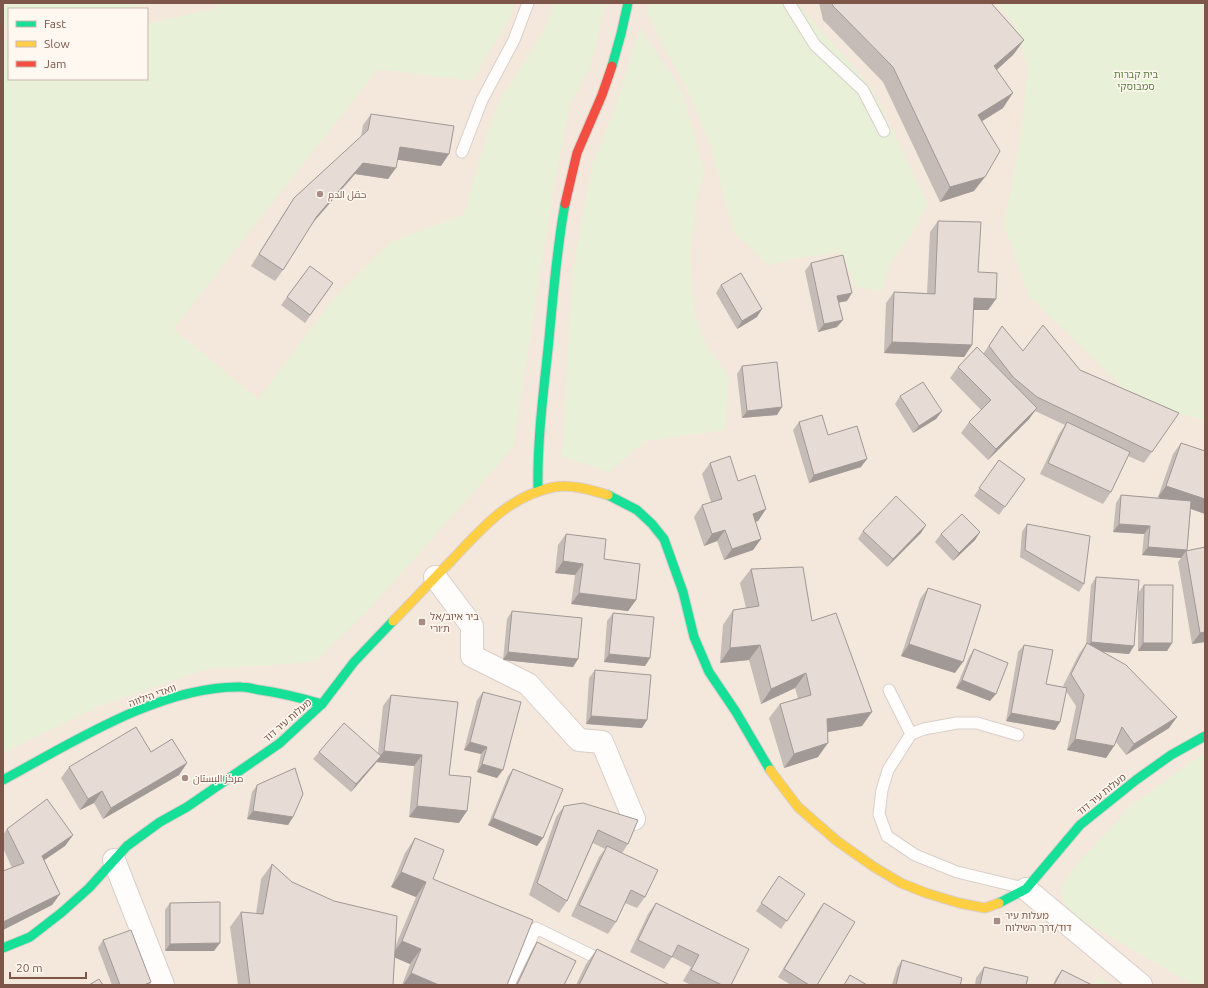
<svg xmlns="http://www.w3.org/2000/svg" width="1208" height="988" viewBox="0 0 1208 988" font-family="Ubuntu,Cairo,'Noto Sans Hebrew',sans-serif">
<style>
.residential{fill:#f4e7dc;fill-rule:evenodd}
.green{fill:#e8f1d7}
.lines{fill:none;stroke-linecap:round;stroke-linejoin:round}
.lane-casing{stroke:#d9cfca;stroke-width:13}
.street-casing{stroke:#d9cfca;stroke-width:24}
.fast-casing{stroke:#d9cfca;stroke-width:11}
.slow-casing{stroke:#d9cfca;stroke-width:11}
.jam-casing{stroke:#d9cfca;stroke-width:11}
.lane{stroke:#fefdfc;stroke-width:11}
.street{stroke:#fefdfc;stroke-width:22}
.fast{stroke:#16e098;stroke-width:9}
.slow{stroke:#ffcf43;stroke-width:9}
.jam{stroke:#f24e42;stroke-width:9}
.wall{fill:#c6bcb7}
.shaded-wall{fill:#a19995}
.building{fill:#e6dbd5;stroke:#a19995}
.poi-dot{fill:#a88d83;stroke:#fff8f1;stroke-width:1.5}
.labels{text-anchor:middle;stroke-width:3;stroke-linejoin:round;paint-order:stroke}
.park-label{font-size:10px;fill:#567d3c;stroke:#fff8f1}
.poi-label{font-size:10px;fill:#7d5649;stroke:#fff8f1;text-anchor:start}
.street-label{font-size:10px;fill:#7d5649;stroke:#fff8f1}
</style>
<rect width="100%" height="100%" fill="#f9f4ee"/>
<path class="residential" d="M3 3H1205V985H3ZM9 9H147V79H9Z"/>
<g class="green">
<path d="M3 3H161L123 9H9V27L3 28Z"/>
<path d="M221 3H514L512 15 472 81 378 69 173 329 258 399 335 297 391 242 464 214 491 122 503 95 544 31 554 3H606L589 70 570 105 554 184 513 448 374 604 316 661 275 665 207 669 99 706 3 753V39L9 38V79H147V24L213 9Z"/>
<path d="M649 3H799L804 11 873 89 928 204 910 237 891 263 881 291 856 287 841 252 791 259 769 265 734 233 710 144 690 96 647 14Z"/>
<path d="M995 3H1205V420L1140 404 1028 295 1004 224 1020 141 1028 67 1012 21Z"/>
<path d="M640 28 683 93 704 173 697 198 690 252 694 313 706 344 729 377 725 430 645 441 609 472 562 456 573 269 593 162 614 111Z"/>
<path d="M1205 754V985H1194L1075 916 1063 901 1061 889 1076 865 1131 806 1194 760Z"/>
<path d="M1099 977 1111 985H1094Z"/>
</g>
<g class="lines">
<defs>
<g id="lane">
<path d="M789 3 815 45 863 90 884 131"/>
<path d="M462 152 482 100 514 40 528 3"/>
<path d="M889 690 911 734"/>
<path d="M1018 735 977 723H957L924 729 911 734 888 770 882 790 879 814 887 836 915 855 957 872 1024 888"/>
<path d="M511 985 536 928 605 962"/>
</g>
<g id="street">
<path d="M435 577 472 626V656L528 684 579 740 602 742 634 819"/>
<path d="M114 860 163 985"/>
<path d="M1026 889 1141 985"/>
</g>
<g id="fast">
<path d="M612 66 621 34 628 3"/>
<path d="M538 491C537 443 543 396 548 349 553 300 556 252 565 204"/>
<path d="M608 495 637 510 652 524 664 539 683 592 694 637 709 672 736 712 770 770"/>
<path d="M3 780C72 743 161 685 242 687 248 687 254 689 260 690 281 693 301 698 322 704"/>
<path d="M999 903 1026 889 1080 825 1136 780 1171 755 1205 736"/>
<path d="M3 948 30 937 61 913 89 888 127 846 160 822 187 807 280 743 322 704 354 662 393 621"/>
</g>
<g id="slow">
<path d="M393 621C413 601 432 580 452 560 482 528 509 496 554 487 572 484 591 490 608 495"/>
<path d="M770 770 798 807 837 841 874 867 901 883 926 893 959 903 985 908 999 903"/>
</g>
<path id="jam" d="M565 204 577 153 602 95 612 66"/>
</defs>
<use href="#lane" class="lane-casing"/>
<use href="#street" class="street-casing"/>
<use href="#fast" class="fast-casing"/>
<use href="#slow" class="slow-casing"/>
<use href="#jam" class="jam-casing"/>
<use href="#lane" class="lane"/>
<use href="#street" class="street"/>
<use href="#fast" class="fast"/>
<use href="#slow" class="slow"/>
<use href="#jam" class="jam"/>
</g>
<g class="wall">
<path d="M819 3H991L1024 40 1013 55 997 70 1003 108 982 121 974 191 940 202 883 82 823 20Z"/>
<path d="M371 114 441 166 398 159 388 179 355 174 312 224 283 270 275 281 251 266 286 210 294 198 361 137 363 125Z"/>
<path d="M938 221 978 272 996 299 988 310H974L972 345 964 357 884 353 886 303 894 292 927 293 930 232Z"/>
<path d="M811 263 847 301 839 302 837 327 818 332 805 271Z"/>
<path d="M310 266 333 283 305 323 281 305Z"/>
<path d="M721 285 757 317 737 329 716 293Z"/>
<path d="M1002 326 1023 351 1080 370 1179 413 1144 463 1128 456 1111 492 1103 504 1040 474 1059 434 1065 425 1035 411 1029 419 988 460 961 433 969 422 981 410 950 378 958 367 983 354Z"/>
<path d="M742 366 777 415 742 418 737 374Z"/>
<path d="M900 396 942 411 936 419 913 433 895 404Z"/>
<path d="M799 422 828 435 861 467 809 483 793 430Z"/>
<path d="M1181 443 1205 514 1191 509 1187 551 1205 642 1192 644 1178 562 1181 558 1142 555 1144 534 1113 532 1116 503 1121 495 1160 498 1158 497 1173 454Z"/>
<path d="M999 460 1025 479 999 515 974 496Z"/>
<path d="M710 463 738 481 766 509 758 521 755 522 761 539 753 550 724 560 717 541 704 546 694 517 702 505 711 502 702 474Z"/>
<path d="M1027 524 1084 584 1079 592 1020 557 1022 532Z"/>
<path d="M863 531 921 533 887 567 858 539Z"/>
<path d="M980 532 975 540 953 561 935 542 941 534Z"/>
<path d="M566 534 604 559 636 600 628 611 571 604 575 575 555 573 558 545Z"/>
<path d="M751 569 812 621 862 726 828 732 818 757 784 768 769 718 780 704 798 698 795 688 761 704 749 660 720 663 723 625 733 610 746 608 740 583Z"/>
<path d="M1096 577 1138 593 1144 585 1172 643 1167 651H1138V595L1129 654 1102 652 1177 717 1169 728 1126 755 1116 742 1114 746 1106 758 1067 750 1076 706 1066 691 1060 722 1055 730 1006 721 1018 652 1024 645 1046 684 1064 687 1063 686 1079 654 1086 644 1091 585Z"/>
<path d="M928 588 955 673 901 656 920 599Z"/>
<path d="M512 611 578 659 573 667 503 660 507 619Z"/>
<path d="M613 613 650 658 645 666 604 662 607 621Z"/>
<path d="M974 649 990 701 956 688 969 657Z"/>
<path d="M595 670 642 728 586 724 589 678Z"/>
<path d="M483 692 497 778 477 772 481 754 464 750 477 700Z"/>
<path d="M391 695 449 775 459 823 409 817 414 766 376 762 351 792 313 759 319 752 378 753 383 706Z"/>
<path d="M151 752 187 763 179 775 103 819 94 803 80 810 61 778 69 767Z"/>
<path d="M513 769 543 838 537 846 488 825 508 776Z"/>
<path d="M257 785 293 817 288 825 247 819 252 792Z"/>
<path d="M564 806 628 844 622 853 645 897 637 908 625 903 616 922 608 934 571 916 599 857 605 849 593 843 567 901 559 913 529 895 556 817Z"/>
<path d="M7 829 73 835 65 846 44 860 60 894 52 905 3 930V871L12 868 3 848V835Z"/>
<path d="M415 838 433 879 507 985H402L410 964 394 957 393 985H238L230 927 241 912 256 914 261 879 272 864 292 882 395 947 416 897 391 887 405 853Z"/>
<path d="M774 884 805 894 781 929 756 911Z"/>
<path d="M170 903 214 951H165V910Z"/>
<path d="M656 903 731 985H691L683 981 691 967 672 957 664 969 630 952 648 914Z"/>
<path d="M824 903 817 985H791L778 977 818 911Z"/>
<path d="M103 940 151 982 149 985H112L98 948Z"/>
<path d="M537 942 564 985H515L532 950Z"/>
<path d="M597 949 670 985H576L586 964Z"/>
<path d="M902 960 960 985H892L897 968Z"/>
<path d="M984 967 1026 985H975L976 978Z"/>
<path d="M1062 970 1092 985H1053L1056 978Z"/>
</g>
<g class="shaded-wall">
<path d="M1024 40 1013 55 984 81 994 66Z"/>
<path d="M1013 93 1003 108 968 130 978 115Z"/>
<path d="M400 147 449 154 441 166 392 159Z"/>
<path d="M363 163 396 168 388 179 355 174 309 227 317 216Z"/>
<path d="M985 177 974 191 940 202 950 187Z"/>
<path d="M852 293 847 301 832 304 837 296Z"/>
<path d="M974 298 996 299 988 310H966Z"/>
<path d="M762 309 757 317 737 329 742 321Z"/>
<path d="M843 320 837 327 818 332 824 324Z"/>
<path d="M892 342 972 345 964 357 884 353Z"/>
<path d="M782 407 777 415 742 418 747 411Z"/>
<path d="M1037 408 1029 419 988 460 996 449Z"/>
<path d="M942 411 936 419 913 433 919 426Z"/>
<path d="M867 459 861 467 809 483 814 475Z"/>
<path d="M1166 486 1205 499V514L1158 497Z"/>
<path d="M766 509 758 521 745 525 753 514Z"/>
<path d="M1119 524 1150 526 1144 534 1113 532Z"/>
<path d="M926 525 921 533 887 567 893 559Z"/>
<path d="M725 530 717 541 704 546 712 534Z"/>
<path d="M980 532 975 540 953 561 959 553Z"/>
<path d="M761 539 753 550 724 560 732 549Z"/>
<path d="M1148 547 1187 550 1186 551 1181 558 1142 555Z"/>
<path d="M563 561 583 564 575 575 555 573Z"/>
<path d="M579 593 636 600 628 611 571 604Z"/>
<path d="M1205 632V642L1192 644 1200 633Z"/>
<path d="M1091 642 1134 646 1129 654 1085 650Z"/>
<path d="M1143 643H1172L1167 651H1138Z"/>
<path d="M909 644 963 662 955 673 901 656Z"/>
<path d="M760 645 749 660 720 663 730 648Z"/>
<path d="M508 652 578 659 573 667 503 660Z"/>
<path d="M609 654 650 658 645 666 604 662Z"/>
<path d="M806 673 795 688 761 704 771 689Z"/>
<path d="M962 680 996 694 990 701 956 688Z"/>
<path d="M872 712 862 726 816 734 827 719Z"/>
<path d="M1011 713 1060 722 1055 730 1006 721Z"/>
<path d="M591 716 647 720 642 728 586 724Z"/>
<path d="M1177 717 1169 728 1126 755 1134 744Z"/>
<path d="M1075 739 1114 746 1106 758 1067 750Z"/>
<path d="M470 742 487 747 481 754 464 750Z"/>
<path d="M828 743 818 757 784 768 794 754Z"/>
<path d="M384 751 422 755 414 766 376 762Z"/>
<path d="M381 756 376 763 351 792 356 784Z"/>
<path d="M187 763 179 775 103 819 111 808Z"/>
<path d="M482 764 503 770 497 778 477 772Z"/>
<path d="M102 791 94 803 80 810 88 799Z"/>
<path d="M417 806 467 811 459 823 409 817Z"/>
<path d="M253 811 293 817 288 825 247 819Z"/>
<path d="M493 818 543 838 537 846 488 825Z"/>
<path d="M73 835 65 846 34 867 42 856Z"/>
<path d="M401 872 426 882 416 897 391 887Z"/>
<path d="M60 894 52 905 3 930V922Z"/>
<path d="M402 941 421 949 410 964 391 956Z"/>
<path d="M220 943 214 951H165L170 944Z"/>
<path d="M411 973 439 985H403Z"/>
</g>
<g class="building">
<path d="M832 3H991L1024 40 994 66 1013 93 978 115 1000 151 985 177 950 187 893 67 833 6Z"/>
<path d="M371 114 454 126 449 154 400 147 396 168 363 163 317 216 283 270 259 254 294 198 368 130Z"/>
<path d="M938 221 981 222 978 272 997 273 996 299 974 298 972 345 892 342 894 292 935 294Z"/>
<path d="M843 255 852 293 837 296 843 320 824 324 811 263Z"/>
<path d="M310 266 333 283 310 315 287 297Z"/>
<path d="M741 273 762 309 742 321 721 285Z"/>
<path d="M1043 325 1080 370 1179 413 1152 452 1037 397 1013 377 989 346 1002 326 1023 351Z"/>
<path d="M977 347 1037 408 996 449 969 422 991 400 958 367Z"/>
<path d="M777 362 782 407 747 411 742 366Z"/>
<path d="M923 382 942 411 919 426 900 396Z"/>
<path d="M822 415 828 435 857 426 867 459 814 475 799 422Z"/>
<path d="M1067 422 1130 452 1111 492 1048 463Z"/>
<path d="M1181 443 1205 451V499L1166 486Z"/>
<path d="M730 456 738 481 755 475 766 509 753 514 761 539 732 549 725 530 712 534 702 505 722 499 710 463Z"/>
<path d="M999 460 1025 479 1005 507 979 488Z"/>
<path d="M1121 495 1191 501 1187 550 1148 547 1150 526 1119 524Z"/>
<path d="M896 496 926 525 893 559 863 531Z"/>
<path d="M962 514 980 532 959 553 941 534Z"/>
<path d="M1027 524 1090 536 1084 584 1025 550Z"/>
<path d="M566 534 606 539 604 559 640 564 636 600 579 593 583 564 563 561Z"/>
<path d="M1205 547V632L1200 633 1186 551Z"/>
<path d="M803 567 812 621 836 613 872 712 827 719 828 743 794 754 780 704 811 695 806 673 771 689 760 645 730 648 733 610 759 606 751 569Z"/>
<path d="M1096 577 1139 580 1134 646 1091 642Z"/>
<path d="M1144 585H1173L1172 643H1143Z"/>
<path d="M928 588 981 605 963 662 909 644Z"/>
<path d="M512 611 582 618 578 659 508 652Z"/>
<path d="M613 613 654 617 650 658 609 654Z"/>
<path d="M1087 643 1126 665 1177 717 1134 744 1122 727 1114 746 1075 739 1084 695 1071 674Z"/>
<path d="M1024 645 1053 650 1046 684 1067 688 1060 722 1011 713Z"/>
<path d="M974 649 1008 663 996 694 962 680Z"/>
<path d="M595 670 651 675 647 720 591 716Z"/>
<path d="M483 692 521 702 503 770 482 764 487 747 470 742Z"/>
<path d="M391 695 458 702 449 775 471 777 467 811 417 806 422 755 384 751Z"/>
<path d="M344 723 381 756 356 784 319 752Z"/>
<path d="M136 727 151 752 172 739 187 763 111 808 102 791 88 799 69 767Z"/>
<path d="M295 768 303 794 293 817 253 811 257 785Z"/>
<path d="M513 769 563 789 543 838 493 818Z"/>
<path d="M47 799 73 835 42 856 60 894 3 922V871L24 863 7 829Z"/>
<path d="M583 803 638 820 628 844 598 830 567 901 537 883 564 806Z"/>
<path d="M415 838 444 850 433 879 533 920 507 985H439L411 973 421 949 402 941 426 882 401 872Z"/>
<path d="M607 846 658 870 645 897 631 890 616 922 579 905Z"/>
<path d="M272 864 292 882 334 901 397 916 393 985H250L241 912 263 914Z"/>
<path d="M779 876 805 894 787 921 761 903Z"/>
<path d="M220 902V943L170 944V903Z"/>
<path d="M656 903 749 949 731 985H722L691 970 699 955 678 945 672 957 638 940Z"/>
<path d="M824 903 855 922 817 985H809L784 969Z"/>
<path d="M131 930 151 982 144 985H120L103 940Z"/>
<path d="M537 942 576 961 564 985H517Z"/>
<path d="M597 949 670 985H579Z"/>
<path d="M902 960 962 978 960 985H896Z"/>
<path d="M984 967 1028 977 1026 985H980Z"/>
<path d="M1062 970 1092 985H1054Z"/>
<path d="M850 975 867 985H844Z"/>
<path d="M99 979 103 985H89Z"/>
</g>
<g class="poi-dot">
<circle cx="320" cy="194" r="4"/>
<rect x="418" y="618" width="8" height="8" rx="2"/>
<circle cx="185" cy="778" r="4"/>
<rect x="993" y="917" width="8" height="8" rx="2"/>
</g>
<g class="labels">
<g class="park-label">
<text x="1136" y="78">בית קברות<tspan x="1136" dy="12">סמבוסקי</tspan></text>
</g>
<g class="poi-label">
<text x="328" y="198">حقل الدم</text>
<text x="430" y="620">ביר איוב/אל<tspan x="430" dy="12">ת׳ורי</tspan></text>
<text x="193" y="782">مركز البستان</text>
<text x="1005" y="919">מעלות עיר<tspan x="1005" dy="12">דוד/דרך השילוח</tspan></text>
</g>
<g class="street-label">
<text transform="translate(152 695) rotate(-20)" y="4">וואדי הילווה</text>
<text transform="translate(287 720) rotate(-41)" y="4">מעלות עיר דוד</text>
<text transform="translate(1101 794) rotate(-39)" y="4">מעלות עיר דוד</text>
</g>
</g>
<rect width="1208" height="988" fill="none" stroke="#7d5649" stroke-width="8"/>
<rect x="8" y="8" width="140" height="72" fill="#fff8f1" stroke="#cbb7ae"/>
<rect x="16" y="21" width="20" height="6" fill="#16e098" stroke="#cbb7ae"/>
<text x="44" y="28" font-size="12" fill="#7d5649">Fast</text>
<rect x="16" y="41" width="20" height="6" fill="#ffcf43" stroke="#cbb7ae"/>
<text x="44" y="48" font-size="12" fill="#7d5649">Slow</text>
<rect x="16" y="61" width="20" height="6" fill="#f24e42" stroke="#cbb7ae"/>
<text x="44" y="68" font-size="12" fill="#7d5649">Jam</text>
<path d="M10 972v6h76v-6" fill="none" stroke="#7d5649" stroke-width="2"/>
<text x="16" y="972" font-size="12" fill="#7d5649" stroke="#fff8f1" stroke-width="3" paint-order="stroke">20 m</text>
</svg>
